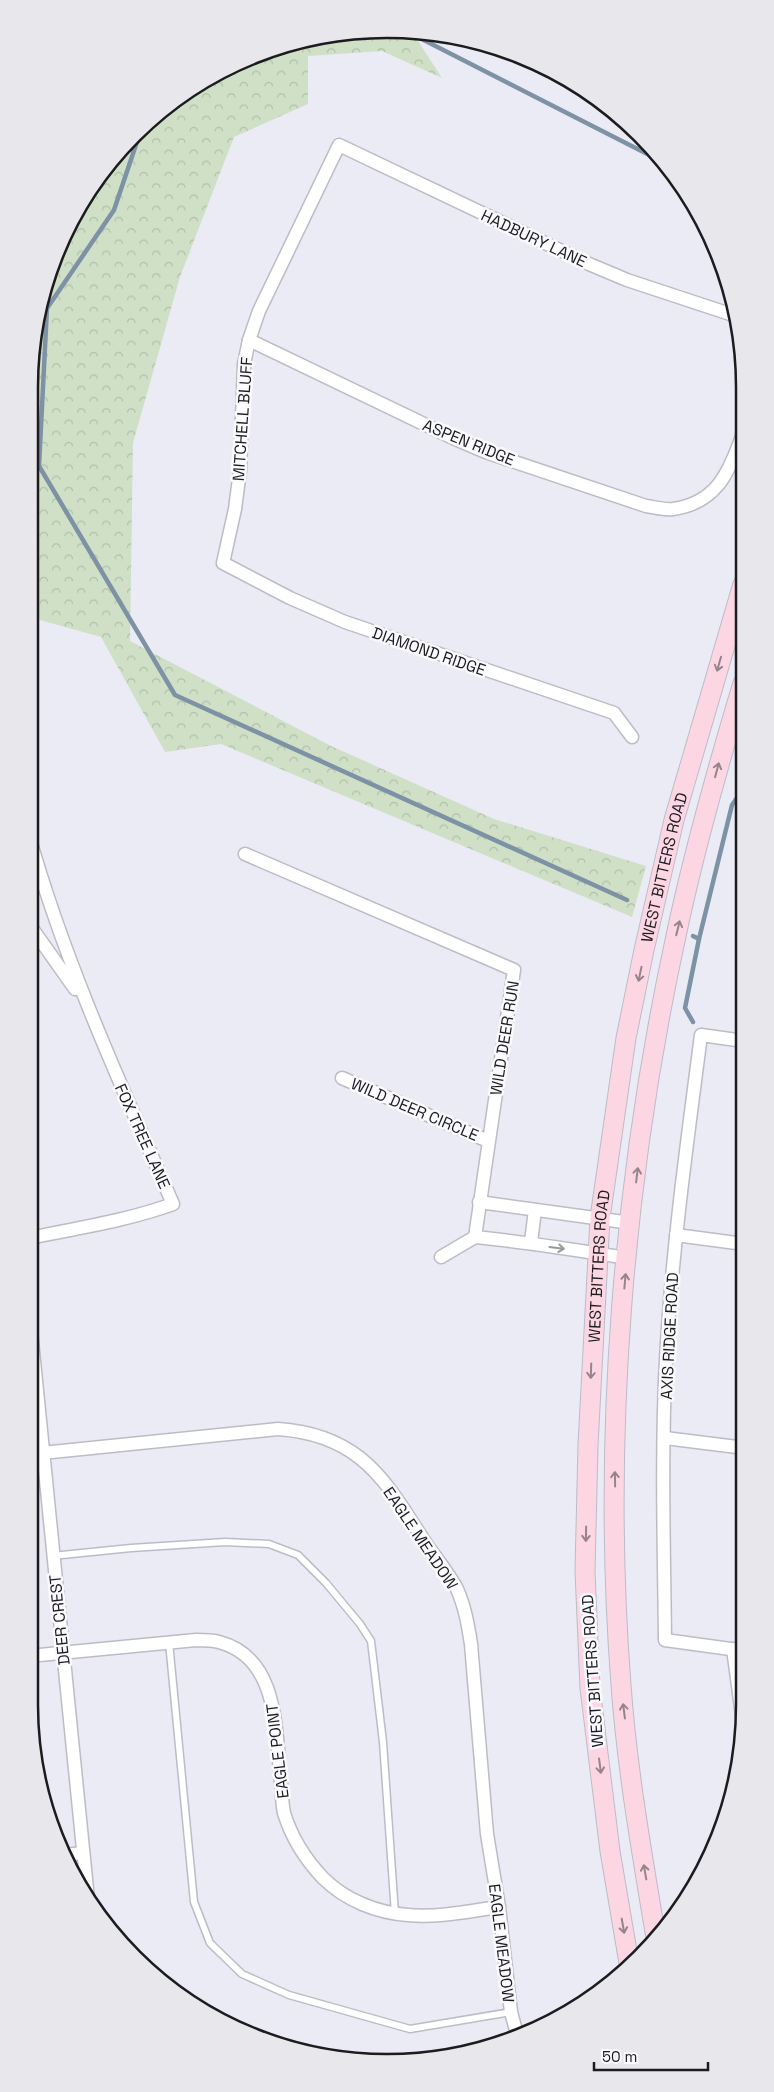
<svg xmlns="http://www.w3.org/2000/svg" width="774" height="2092" viewBox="0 0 774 2092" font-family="'Space Grotesk',sans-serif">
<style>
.forest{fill:url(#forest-crowns)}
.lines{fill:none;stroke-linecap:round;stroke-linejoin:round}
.stream{stroke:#7d92a5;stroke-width:4.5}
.lane-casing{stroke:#bcbcc6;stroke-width:9}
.street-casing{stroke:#bcbcc6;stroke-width:15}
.secondary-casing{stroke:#bcbcc6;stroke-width:21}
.lane{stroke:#fff;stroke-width:6}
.street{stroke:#fff;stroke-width:12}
.secondary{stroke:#fcd7e3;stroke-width:19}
.oneway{stroke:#97838b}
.oneway2{stroke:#99999a}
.labels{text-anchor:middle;stroke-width:5;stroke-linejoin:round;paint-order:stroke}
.street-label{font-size:16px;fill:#1c1c1f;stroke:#f9f9fe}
.rim{fill:none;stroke:#1c1c1f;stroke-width:2.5}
</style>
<defs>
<pattern id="forest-crowns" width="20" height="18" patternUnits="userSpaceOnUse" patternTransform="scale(1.25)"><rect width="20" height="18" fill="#cfe0c7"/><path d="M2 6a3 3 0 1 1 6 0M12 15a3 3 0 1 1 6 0" fill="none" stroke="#b1c0aa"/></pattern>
</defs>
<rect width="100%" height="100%" fill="#ebebf6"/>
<path class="forest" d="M411 30 442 78 382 51 308 56V104L234 137 180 277 133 443 130 641 331 746 494 819 646 866 632 917 221 744 165 752 101 637 29 617V387L41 294 66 228 103 169 151 117 208 77 272 48 341 32Z"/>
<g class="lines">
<g class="stream">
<path d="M399 30 408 32 663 162"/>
<path d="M47 308 39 466 175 695 627 900"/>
<path d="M37 323 114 210 142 127"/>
<path d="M693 936 699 939 732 805 743 789"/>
<path d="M693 1022 685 1008 699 939"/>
</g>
<defs>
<g id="lane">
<path d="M52 1556 131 1548 225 1542 269 1544 298 1555 326 1583 360 1624 371 1641 383 1742 395 1914"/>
<path d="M169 1642 194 1902 210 1943 242 1974 289 1995 410 2029 511 2012"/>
</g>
<g id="street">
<path d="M249 340 453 438 488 453 646 506C654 507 664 510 673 509 716 503 729 473 742 436"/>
<path d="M632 737 614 713 345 622 290 598 223 563 235 509 240 471 244 364 249 340 259 311 339 145 589 264 627 280 736 316"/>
<path d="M29 836C65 963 120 1083 173 1204 126 1221 77 1228 29 1238"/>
<path d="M245 854 514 970 475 1237 441 1257"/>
<path d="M29 924 75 989"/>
<path d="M744 1041 701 1035C687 1143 672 1250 666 1359 661 1452 664 1546 665 1640L745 1651"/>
<path d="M342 1078 488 1141"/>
<path d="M479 1202 631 1223"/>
<path d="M676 1235 744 1244"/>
<path d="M475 1237C526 1242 576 1250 627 1258"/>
<path d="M531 1242 535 1210"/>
<path d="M29 1311 88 1899"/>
<path d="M665 1438 745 1448"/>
<path d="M42 1453 278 1429C308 1431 336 1439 360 1458 388 1480 407 1515 427 1545 437 1559 449 1574 457 1589 465 1607 468 1625 471 1644L487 1834 499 1907 511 2012 518 2038"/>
<path d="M733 1649 743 1723"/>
<path d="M29 1656 196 1640C203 1640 212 1640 219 1642 280 1658 275 1732 281 1783 282 1793 282 1804 284 1813 292 1839 305 1859 323 1878 345 1900 377 1913 408 1915 438 1918 469 1911 499 1907"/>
<path d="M64 1855 83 1853"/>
</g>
<g id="secondary">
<path d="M656 1938C642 1854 627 1769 621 1685 602 1437 623 1179 676 936 694 850 718 766 743 683"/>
<path id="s1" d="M629 1963 610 1851 590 1688 585 1571 588 1445 600 1218 626 1038 644 950 674 820 743 584"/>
</g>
</defs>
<use href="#lane" class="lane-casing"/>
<use href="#street" class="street-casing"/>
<use href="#secondary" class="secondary-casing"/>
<use href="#lane" class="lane"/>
<use href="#street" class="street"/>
<use href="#secondary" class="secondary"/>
</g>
<defs><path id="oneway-shaft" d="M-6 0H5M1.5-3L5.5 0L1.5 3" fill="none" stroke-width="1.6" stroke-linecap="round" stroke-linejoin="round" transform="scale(1.25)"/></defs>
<g class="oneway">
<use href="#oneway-shaft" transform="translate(719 664) rotate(106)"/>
<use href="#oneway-shaft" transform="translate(717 770) rotate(-75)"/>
<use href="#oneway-shaft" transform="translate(678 928) rotate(-76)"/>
<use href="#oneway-shaft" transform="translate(640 974) rotate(102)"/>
<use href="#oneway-shaft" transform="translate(637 1175) rotate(-83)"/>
<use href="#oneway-shaft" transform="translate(625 1281) rotate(-85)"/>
<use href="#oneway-shaft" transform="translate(591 1371) rotate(92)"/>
<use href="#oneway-shaft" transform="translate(615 1479) rotate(-91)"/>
<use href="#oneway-shaft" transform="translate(586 1534) rotate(91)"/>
<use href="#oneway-shaft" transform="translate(624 1711) rotate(-97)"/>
<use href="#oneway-shaft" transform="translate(600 1766) rotate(83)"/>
<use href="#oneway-shaft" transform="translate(645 1872) rotate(-100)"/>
<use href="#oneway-shaft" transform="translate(623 1926) rotate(80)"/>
</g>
<use class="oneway2" href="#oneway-shaft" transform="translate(557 1248) rotate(7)"/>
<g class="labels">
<g class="street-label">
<text transform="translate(534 238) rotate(25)" y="6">HADBURY LANE</text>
<text transform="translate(242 419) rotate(-86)" y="6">MITCHELL BLUFF</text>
<text transform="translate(469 442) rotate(22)" y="6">ASPEN RIDGE</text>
<text transform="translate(429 651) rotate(19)" y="6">DIAMOND RIDGE</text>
<text dy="6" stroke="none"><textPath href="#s1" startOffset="1105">WEST BITTERS ROAD</textPath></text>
<text transform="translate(504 1038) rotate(-81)" y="6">WILD DEER RUN</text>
<text transform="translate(415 1109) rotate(23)" y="6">WILD DEER CIRCLE</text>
<text transform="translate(143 1136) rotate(66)" y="6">FOX TREE LANE</text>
<text dy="6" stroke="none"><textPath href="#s1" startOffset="700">WEST BITTERS ROAD</textPath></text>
<text transform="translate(669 1336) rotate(-87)" y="6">AXIS RIDGE ROAD</text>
<text transform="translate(421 1538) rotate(56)" y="6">EAGLE MEADOW</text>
<text transform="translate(59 1620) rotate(-96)" y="6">DEER CREST</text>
<text transform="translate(592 1671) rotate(-94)" y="6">WEST BITTERS ROAD</text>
<text transform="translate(277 1751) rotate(-97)" y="6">EAGLE POINT</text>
<text transform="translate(502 1943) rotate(83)" y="6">EAGLE MEADOW</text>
</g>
</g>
<path d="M0 0H774V2092H0ZM387 38H387A349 349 0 0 1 736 387V1705A349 349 0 0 1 387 2054H387A349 349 0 0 1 38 1705V387A349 349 0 0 1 387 38Z" fill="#e7e7ec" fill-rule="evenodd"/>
<path class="rim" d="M387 38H387A349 349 0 0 1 736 387V1705A349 349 0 0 1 387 2054H387A349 349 0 0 1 38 1705V387A349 349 0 0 1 387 38Z"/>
<path d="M594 2062v8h114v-8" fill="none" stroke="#1c1c1f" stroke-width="2.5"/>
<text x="602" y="2062" font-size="15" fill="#1c1c1f" stroke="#f9f9fe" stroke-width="4" paint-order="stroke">50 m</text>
</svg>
